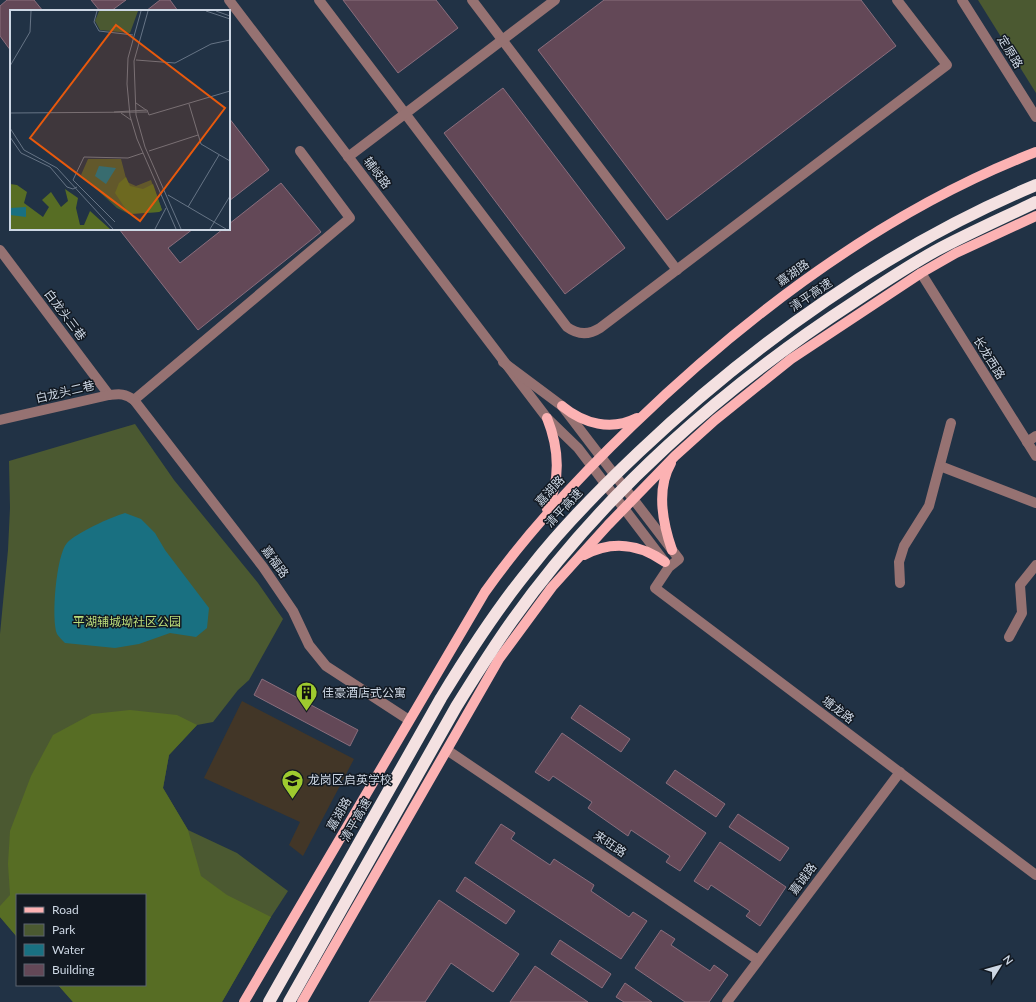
<svg xmlns="http://www.w3.org/2000/svg" width="1036" height="1002" viewBox="0 0 1036 1002" font-family="Lato,'Noto Sans SC',sans-serif">
<style>
.education{fill:#423627}
.green{fill:#4b5931}
.forest{fill:#576d24}
.water{fill:#197081}
.building{fill:#634857;stroke:#8a6e7d}
.lines{fill:none;stroke-linecap:round;stroke-linejoin:round}
.minor{stroke:#967272;stroke-width:10}
.major{stroke:#fcb2b3;stroke-width:10}
.highway{stroke:#f4e1e1;stroke-width:12}
.labels{text-anchor:middle;stroke-width:3;stroke-linejoin:round;paint-order:stroke}
.street-label{font-size:12px;fill:#cdd7e4;stroke:#121922}
.park-label{font-size:12px;fill:#bcde7a;stroke:#121922}
.poi-label{font-size:12px;fill:#cdd7e4;stroke:#121922;text-anchor:start}
.inset-road{fill:none;stroke:#667485;stroke-width:1}
.view{fill:#e8590c;fill-opacity:0.15;stroke:#e8590c;stroke-width:2}
.inset-edge{fill:none;stroke:#cdd7e4;stroke-width:2}
</style>
<rect width="100%" height="100%" fill="#213245"/>
<path class="education" d="M242 701 354 759 303 856 289 845 300 822 204 778Z"/>
<g class="green">
<path d="M978 0H1036V93Z"/>
<path d="M135 424 174 480 258 583 283 619 249 680 238 690 213 722 197 725 169 755 163 788 188 830 237 853 288 891 271 917 222 1002H73L58 985H145V895H17V937L0 917V634L8 550 10 508 9 461Z"/>
</g>
<path class="forest" d="M130 710 177 715 197 725 169 755 163 788 188 830 201 876 227 895 271 917 222 1002H73L58 985H145V895H17V937L0 917V906L10 895 8 864 10 831 31 776 53 735 92 714Z"/>
<path class="water" d="M125 513 141 519 155 533 165 550 209 608 207 628 196 637 170 633 139 644 115 648 65 643C62 640 59 637 57 634 51 620 56 555 67 543 76 533 111 517 125 513Z"/>
<g class="building">
<path d="M7 0H34L43 11H11V51L0 36V6Z"/>
<path d="M91 0H126L111 11H100Z"/>
<path d="M160 0H170L178 11H146Z"/>
<path d="M343 0H436L458 28 398 73Z"/>
<path d="M604 0H861L896 46 667 220 538 50Z"/>
<path d="M503 88 625 248 565 294 444 133Z"/>
<path d="M229 118 269 170 229 201Z"/>
<path d="M281 183 321 232 198 330 119 229H193L168 248 180 263 223 229H229V224Z"/>
<path d="M262 679 358 730 350 746 254 695Z"/>
<path d="M580 705 630 739 621 752 571 718Z"/>
<path d="M562 733 706 833 680 871 666 862 670 856 631 830 628 836 588 808 592 802 553 776 549 781 535 772Z"/>
<path d="M675 770 725 804 716 817 666 783Z"/>
<path d="M738 814 789 848 780 861 729 827Z"/>
<path d="M501 824 515 833 511 839 550 865 554 859 594 885 591 891 629 917 633 912 647 921 621 959 475 863Z"/>
<path d="M720 842 786 887 760 926 746 916 750 911 711 885 708 890 694 881Z"/>
<path d="M465 877 515 911 506 924 456 891Z"/>
<path d="M439 900 519 954 493 992 451 963 425 1002H369Z"/>
<path d="M661 930 675 939 671 945 710 971 714 965 728 975 709 1002H685L635 968Z"/>
<path d="M560 940 611 974 602 988 551 954Z"/>
<path d="M535 966 588 1002H510Z"/>
<path d="M625 983 652 1002H624L616 997Z"/>
</g>
<g class="lines">
<g class="minor">
<path d="M229 0 547 418 578 448 664 561"/>
<path d="M319 0 567 327C578 335 589 335 600 328L947 65 897 0"/>
<path d="M472 0 677 270"/>
<path d="M962 0 1036 117"/>
<path d="M348 157 555 0"/>
<path d="M0 250 109 395"/>
<path d="M921 273 1036 456"/>
<path d="M503 362 562 406 679 559 669 567 655 588 1036 875"/>
<path d="M134 400 350 218 300 151"/>
<path d="M0 420 109 395C119 394 125 393 134 400L263 567 293 611 309 645 326 666 409 720"/>
<path d="M1027 442 1036 436"/>
<path d="M940 466 1036 503"/>
<path d="M900 583 899 562 904 546 929 506 951 423"/>
<path d="M1009 637 1022 613 1020 585 1036 565"/>
<path d="M447 750 758 960"/>
<path d="M727 1002 900 772"/>
</g>
<g class="major">
<path d="M562 406C584 424 611 431 637 418"/>
<path d="M547 418C559 448 561 479 547 509"/>
<path d="M671 463C656 489 663 524 672 550"/>
<path d="M584 555C612 540 640 544 665 562"/>
<path d="M244 1002 485 592C528 531 578 478 632 426 749 313 883 211 1036 152"/>
<path d="M302 1002 499 659 552 587 608 525 675 456 715 420 791 359 921 273 956 253 1036 216"/>
</g>
<g class="highway">
<path d="M269 1002 441 698C469 652 498 607 532 566 564 525 601 488 639 452 753 344 890 246 1036 185"/>
<path d="M289 1002 456 707C474 678 492 649 512 621 602 494 723 387 854 302 881 284 908 266 937 250 969 233 1003 218 1036 202"/>
</g>
</g>
<defs>
<symbol id="building-pin" viewBox="-11 -11 22 30"><path d="M0 17L-7.5 6A9.5 9.5 0 1 1 7.5 6Z" fill="#9eca2f" stroke="#121922"/><path d="M-4-6H4V6H1V3H-1V6H-4ZM-2.5-4.3h1.7v1.8h-1.7ZM.8-4.3h1.7v1.8H.8ZM-2.5-1h1.7V.8h-1.7ZM.8-1h1.7V.8H.8Z" fill="#111"/></symbol>
<symbol id="school-pin" viewBox="-11 -11 22 30"><path d="M0 17L-7.5 6A9.5 9.5 0 1 1 7.5 6Z" fill="#9eca2f" stroke="#121922"/><path d="M0-5L7-2L0 1L-7-2ZM-4 1L0 2.5L4 1V4Q0 6-4 4Z" fill="#111"/></symbol>
</defs>
<g fill-rule="evenodd">
<use href="#building-pin" x="294" y="680" width="25" height="34"/>
<use href="#school-pin" x="280" y="768" width="25" height="34"/>
</g>
<g class="labels">
<g class="street-label">
<text transform="translate(1010 52) rotate(58)" y="4">定原路</text>
<text transform="translate(377 173) rotate(53)" y="4">辅岐路</text>
<text transform="translate(793 273) rotate(-35)" y="4">嘉湖路</text>
<text transform="translate(811 295) rotate(-34)" y="4">清平高速</text>
<text transform="translate(65 315) rotate(53)" y="4">白龙头三巷</text>
<text transform="translate(989 358) rotate(58)" y="4">长龙西路</text>
<text transform="translate(65 392) rotate(-13)" y="4">白龙头二巷</text>
<text transform="translate(550 491) rotate(-47)" y="4">嘉湖路</text>
<text transform="translate(564 508) rotate(-47)" y="4">清平高速</text>
<text transform="translate(275 562) rotate(54)" y="4">嘉福路</text>
<text transform="translate(838 710) rotate(37)" y="4">塘龙路</text>
<text transform="translate(339 814) rotate(-60)" y="4">嘉湖路</text>
<text transform="translate(356 820) rotate(-60)" y="4">清平高速</text>
<text transform="translate(610 844) rotate(34)" y="4">来旺路</text>
<text transform="translate(803 879) rotate(-53)" y="4">嘉诚路</text>
</g>
<g class="park-label">
<text x="127" y="626">平湖辅城坳社区公园</text>
</g>
<g class="poi-label">
<text x="322" y="697">佳豪酒店式公寓</text>
<text x="308" y="784">龙岗区启英学校</text>
</g>
</g>
<g transform="translate(10 10)">
<rect width="220" height="220" fill="#213245"/>
<path d="M89 1H128L120 23 90 20 85 11ZM78 149H111L117 172 126 176 141 170 152 200 149 202 119 204 107 198 71 165Z" fill="#4b5931"/>
<path d="M116 167 120 176 133 179 143 174 152 200 149 202 119 204 105 183 109 173ZM0 174 7 175 17 182 14 193 33 207 39 197 32 190 41 182 51 197 58 191 55 179 68 188 66 198 70 215H74L80 201 100 219H0Z" fill="#576d24"/>
<path d="M89 156 106 158 96 174 85 166ZM16 197V207L0 205V198Z" fill="#197081"/>
<path class="inset-road" d="M87 1 84 12 89 21 123 25M131 1 118 48 117 74 120 106 127 129 166 219M138 1 124 51 126 105 135 137 171 219M196 1 220 9M206 1 220 6M126 50 165 53 201 34 220 30M0 56 20 22 21 1M126 93 136 100M179 94 191 134 220 151M104 102 137 100 139 105 220 81M0 103 137 102M111 103 121 110M0 118 14 140 47 158 103 219M0 127 11 143 40 157 57 177 63 179 67 177M139 141 188 125M158 185 216 219M178 197 209 145M105 212 63 170 74 147 118 148 133 143M145 219 156 198M200 219 220 186"/>
<path class="view" d="M106 15 215 98 130 211 20 128Z"/>
<rect width="220" height="220" class="inset-edge"/>
</g>
<rect x="16" y="894" width="130" height="92" fill="#121922" stroke="#5d6570"/>
<rect x="24" y="907" width="20" height="6" fill="#fcb2b3" stroke="#5d6570"/>
<text x="52" y="914" font-size="12" fill="#cdd7e4">Road</text>
<rect x="24" y="924" width="20" height="12" fill="#4b5931" stroke="#5d6570"/>
<text x="52" y="934" font-size="12" fill="#cdd7e4">Park</text>
<rect x="24" y="944" width="20" height="12" fill="#197081" stroke="#5d6570"/>
<text x="52" y="954" font-size="12" fill="#cdd7e4">Water</text>
<rect x="24" y="964" width="20" height="12" fill="#634857" stroke="#5d6570"/>
<text x="52" y="974" font-size="12" fill="#cdd7e4">Building</text>
<g transform="translate(1000 966) rotate(53)" stroke="#121922" stroke-width="3" paint-order="stroke">
<path d="M0-3L7 15L0 10L-7 15Z" fill="#cdd7e4"/>
<text y="-6" font-size="11" font-weight="bold" text-anchor="middle" fill="#cdd7e4">N</text>
</g>
</svg>
